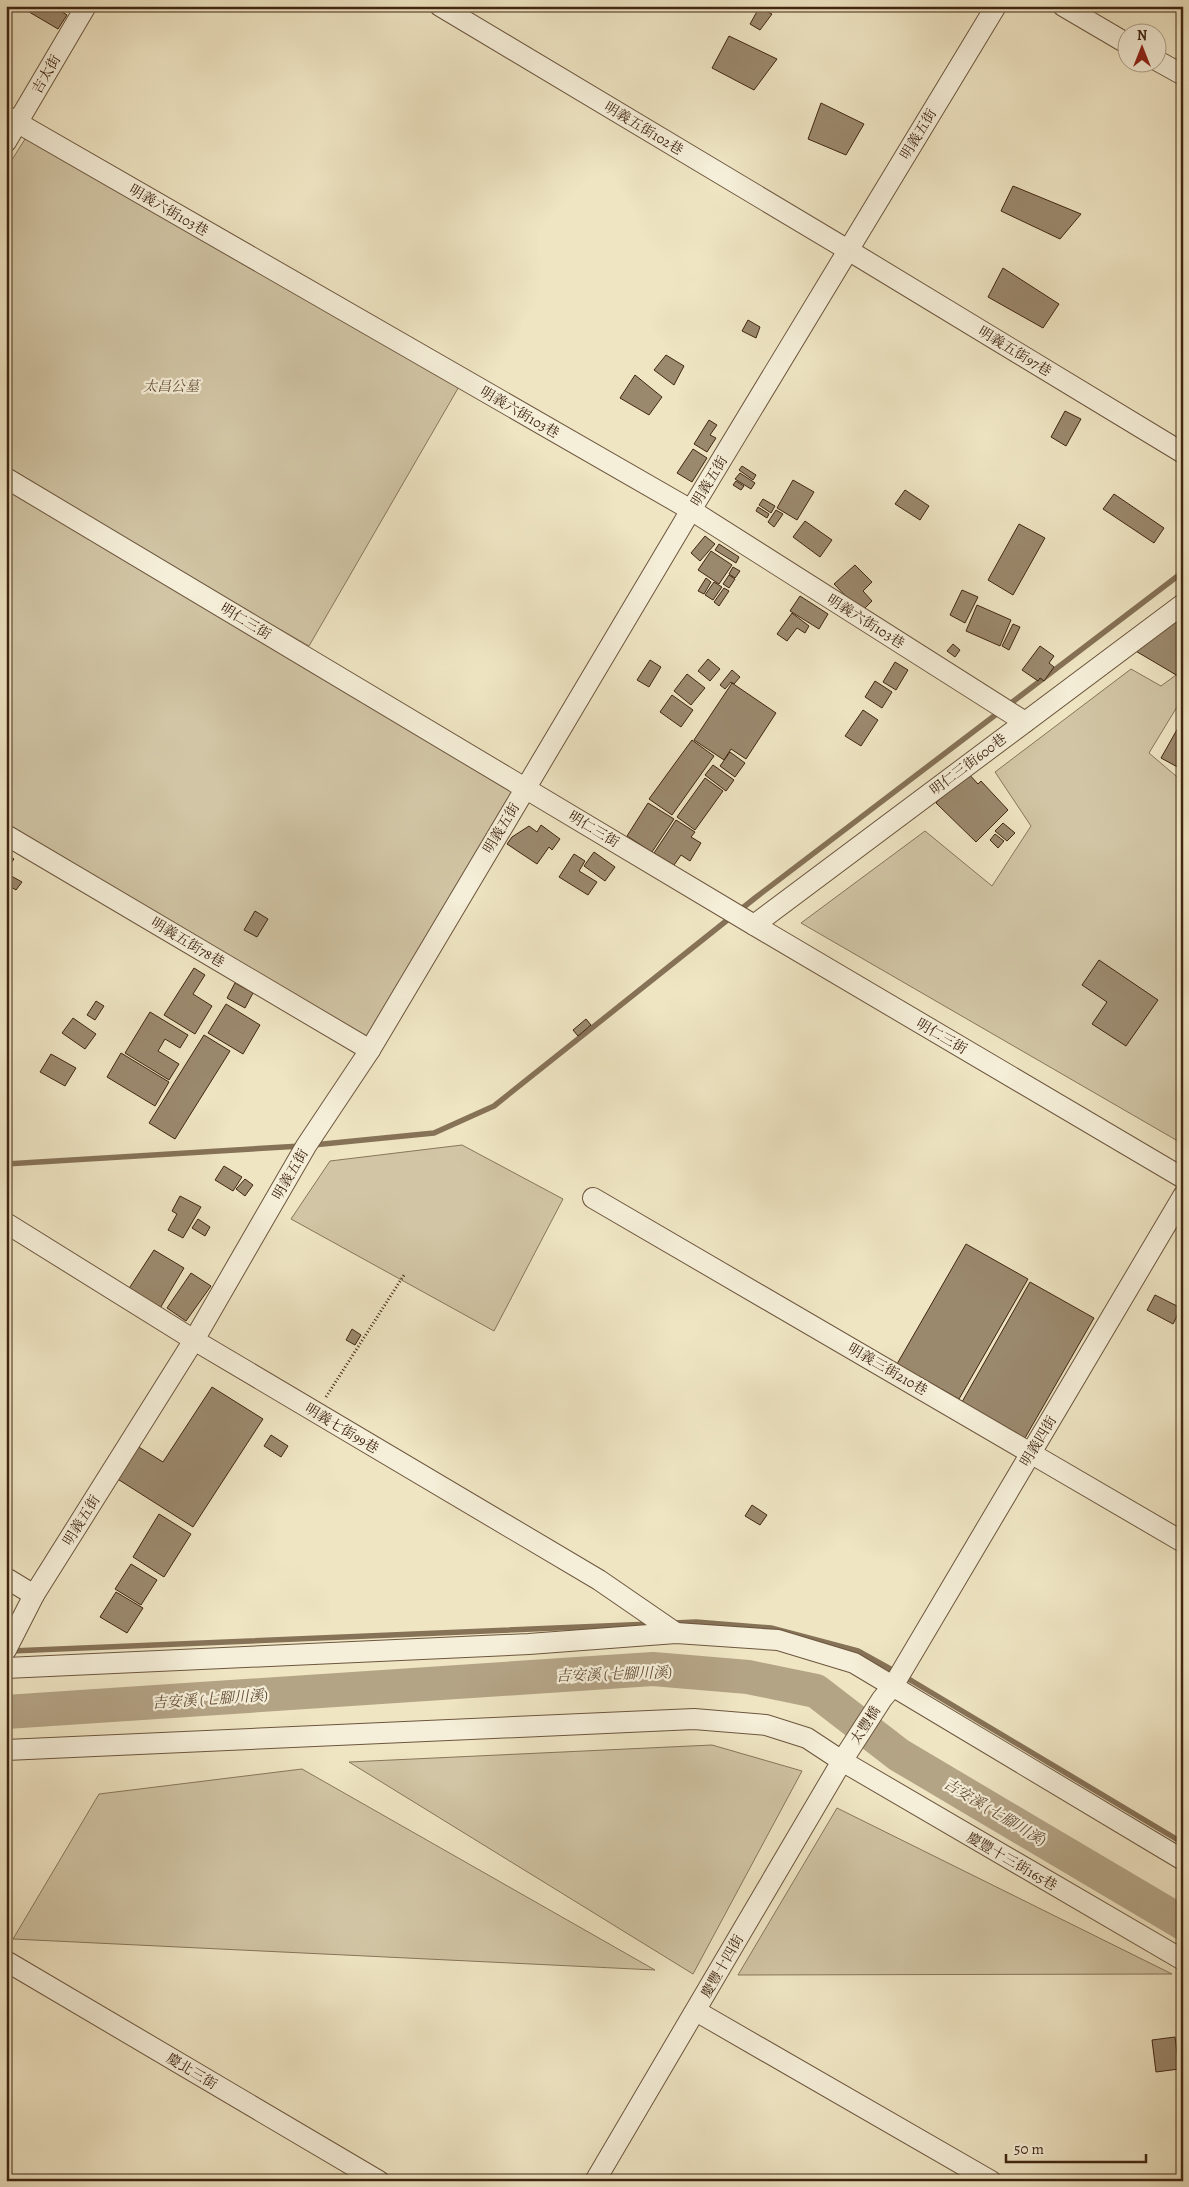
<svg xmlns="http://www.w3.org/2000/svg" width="1189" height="2187" viewBox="0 0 1189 2187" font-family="Alegreya,'Noto Serif TC',serif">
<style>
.green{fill:#d1c5a5;stroke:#88765b}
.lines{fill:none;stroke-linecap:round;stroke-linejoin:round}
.stream{stroke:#867257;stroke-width:5.5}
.river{stroke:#b4a486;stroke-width:34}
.building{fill:#9b896e;stroke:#402611}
.street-casing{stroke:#6c563e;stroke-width:22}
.path{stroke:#402611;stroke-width:3;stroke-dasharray:1 2.5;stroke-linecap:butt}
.street{stroke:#f5eed8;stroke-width:20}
.labels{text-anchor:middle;stroke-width:4.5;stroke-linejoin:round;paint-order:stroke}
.street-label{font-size:14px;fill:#402611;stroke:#f5eed8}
.park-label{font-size:14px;font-style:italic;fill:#644e36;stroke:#f5eed8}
.water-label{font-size:15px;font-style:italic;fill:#634c34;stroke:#f5eed8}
</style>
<rect width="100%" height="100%" fill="#efe5c3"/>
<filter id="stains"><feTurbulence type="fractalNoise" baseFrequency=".004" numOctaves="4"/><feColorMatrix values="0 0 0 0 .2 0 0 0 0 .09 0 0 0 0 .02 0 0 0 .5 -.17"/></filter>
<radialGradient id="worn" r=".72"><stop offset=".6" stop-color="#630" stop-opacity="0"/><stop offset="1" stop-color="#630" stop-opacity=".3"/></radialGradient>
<g class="green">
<path d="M34 125 464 378 309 646 6 471V169Z"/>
<path d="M6 489 517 788 368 1042 6 823Z"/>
<path d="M1131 669 1161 686 1176 675 1183 679V697L1149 753 1183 782V812L1179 822 1183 825V1144L801 923 925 831 992 886 1031 826 995 772Z"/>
<path d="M462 1145 563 1199 494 1331 291 1219 330 1161Z"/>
<path d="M712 1745 802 1771 693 1974 349 1762Z"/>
<path d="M302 1769 655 1970 13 1939 99 1794Z"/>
<path d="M837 1808 1172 1974 738 1975Z"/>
</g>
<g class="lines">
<g class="stream">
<path d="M313 1145 434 1133 494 1106 755 898 1183 572"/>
<path d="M6 1164 301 1146"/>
<path d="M673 1623 696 1622 771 1628 858 1651 912 1681 1183 1843"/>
<path d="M11 1651 651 1624"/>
</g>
<path class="river" d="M6 1712 653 1669 748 1677 816 1691 899 1755 1183 1923"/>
</g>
<g class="building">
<path d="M19 6H52L67 15 58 29Z"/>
<path d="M759 8 772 14 760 30 750 24Z"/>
<path d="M729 36 777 59 754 90 712 68Z"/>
<path d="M821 103 864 124 846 155 808 139Z"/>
<path d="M1013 186 1081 214 1060 239 1001 211Z"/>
<path d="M1003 268 1059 304 1043 328 988 297Z"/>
<path d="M748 320 760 327 756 338 742 331Z"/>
<path d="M666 355 684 366 674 385 654 370Z"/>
<path d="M635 375 662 397 649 415 620 398Z"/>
<path d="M1065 411 1081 419 1066 446 1051 437Z"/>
<path d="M709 420 717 425 710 435 716 438 707 452 694 444Z"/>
<path d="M693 449 707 458 692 482 677 473Z"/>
<path d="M742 466 756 475 753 480 739 470Z"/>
<path d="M740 473 755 483 751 489 735 479Z"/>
<path d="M793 480 814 492 797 520 777 508Z"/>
<path d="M736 481 744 486 741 490 733 485Z"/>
<path d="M905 490 929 506 920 520 895 504Z"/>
<path d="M1114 494 1164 528 1154 543 1103 509Z"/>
<path d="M763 499 775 506 771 513 759 505Z"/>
<path d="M758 507 769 514 767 518 756 511Z"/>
<path d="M776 510 783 514 774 527 768 522Z"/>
<path d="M805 521 832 540 820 557 793 537Z"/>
<path d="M1019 524 1045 538 1013 595 988 580Z"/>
<path d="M705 536 715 544 700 561 691 553Z"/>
<path d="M719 544 739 557 736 563 715 550Z"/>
<path d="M711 551 732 565 719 584 698 570Z"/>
<path d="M855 565 872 582 863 591 872 601 861 612 834 584Z"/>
<path d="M733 567 740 571 735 578 729 574Z"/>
<path d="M729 575 735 579 729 588 723 584Z"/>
<path d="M706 578 711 582 704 594 698 591Z"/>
<path d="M714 582 722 587 713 600 705 595Z"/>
<path d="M724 588 729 591 719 606 714 602Z"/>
<path d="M962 590 978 597 965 623 950 615Z"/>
<path d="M800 596 828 614 819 629 790 611Z"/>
<path d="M977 605 1011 620 1000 646 966 631Z"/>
<path d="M792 613 809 626 805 633 797 628 787 641 777 634Z"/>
<path d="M1174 615 1183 620V679L1134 650Z"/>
<path d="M1013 624 1020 627 1009 650 1002 646Z"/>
<path d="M953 644 960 650 955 657 947 651Z"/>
<path d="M1040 646 1054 656 1049 663 1054 667 1044 681 1040 678 1038 681 1022 670Z"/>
<path d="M708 659 720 669 710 681 698 671Z"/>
<path d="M650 660 661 667 649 687 637 680Z"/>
<path d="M895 662 908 670 896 690 883 682Z"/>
<path d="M732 670 740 677 734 684 731 682 725 689 720 685Z"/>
<path d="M687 674 705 688 691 705 674 691Z"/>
<path d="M875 681 892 692 882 708 865 697Z"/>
<path d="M732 683 776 713 746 759 731 749 724 760 694 740Z"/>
<path d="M672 695 693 710 681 727 660 712Z"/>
<path d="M863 710 878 720 861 746 845 736Z"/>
<path d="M1183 719V770L1161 758Z"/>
<path d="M692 740 714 756 672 815 649 799Z"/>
<path d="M730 752 745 763 735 777 720 766Z"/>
<path d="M713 765 734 780 726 791 705 775Z"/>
<path d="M967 772 978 784 981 781 1008 810 976 842 936 803Z"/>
<path d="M705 778 723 791 695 830 677 817Z"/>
<path d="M648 803 674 819 652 852 627 836Z"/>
<path d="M676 820 695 832 691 837 701 843 690 861 681 855 674 865 654 853Z"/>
<path d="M1003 823 1015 833 1007 841 995 831Z"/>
<path d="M541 825 560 839 552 850 549 847 537 864 507 844 512 837 529 826 537 832Z"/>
<path d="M995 834 1004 841 998 848 990 840Z"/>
<path d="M594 852 615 867 605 881 584 866Z"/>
<path d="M574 854 585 861 579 871 597 882 588 895 559 877Z"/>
<path d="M7 855 14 859 6 870V856Z"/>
<path d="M6 873 22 882 16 890 6 884Z"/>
<path d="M255 911 268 919 257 937 244 930Z"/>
<path d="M1099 960 1158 1000 1126 1046 1092 1024 1107 1002 1082 985Z"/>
<path d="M194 968 205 975 193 994 212 1006 195 1034 164 1015Z"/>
<path d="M235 983 253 993 245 1008 227 998Z"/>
<path d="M96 1001 104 1006 95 1020 87 1015Z"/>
<path d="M226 1004 260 1025 243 1054 208 1033Z"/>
<path d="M150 1012 188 1035 180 1048 165 1039 158 1051 179 1064 169 1080 125 1053Z"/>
<path d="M73 1018 96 1034 85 1049 62 1033Z"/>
<path d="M586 1019 591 1025 578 1036 573 1030Z"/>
<path d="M204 1035 230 1051 175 1139 149 1123Z"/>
<path d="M121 1053 169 1082 155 1106 107 1077Z"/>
<path d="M51 1054 76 1068 65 1086 40 1072Z"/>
<path d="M224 1166 242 1177 233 1191 215 1180Z"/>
<path d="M245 1179 253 1185 245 1196 236 1189Z"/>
<path d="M180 1196 201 1207 183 1238 168 1230 177 1214 172 1211Z"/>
<path d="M198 1219 210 1227 205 1236 192 1228Z"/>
<path d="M966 1244 1028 1279 959 1399 897 1364Z"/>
<path d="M154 1250 184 1268 159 1310 128 1290Z"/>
<path d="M191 1273 211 1286 186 1321 167 1308Z"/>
<path d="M1030 1282 1094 1318 1025 1438 962 1402Z"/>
<path d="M1155 1295 1181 1308 1173 1324 1147 1310Z"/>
<path d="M352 1329 361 1335 355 1345 346 1340Z"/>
<path d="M212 1387 263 1419 193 1527 116 1478 137 1446 163 1462Z"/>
<path d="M271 1435 288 1446 281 1457 264 1446Z"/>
<path d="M752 1505 767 1515 760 1525 745 1516Z"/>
<path d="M159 1514 191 1534 164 1577 133 1557Z"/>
<path d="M131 1564 157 1580 141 1605 115 1589Z"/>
<path d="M116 1592 143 1608 127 1633 100 1617Z"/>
<path d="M1175 2037 1179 2069 1156 2072 1152 2040Z"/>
</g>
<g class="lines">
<defs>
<g id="street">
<path d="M440 6 848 250 1183 453"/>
<path d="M1063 6 1126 43"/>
<path d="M1156 60 1183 75"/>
<path d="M6 116 691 510 1025 722"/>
<path d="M6 142 86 6"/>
<path d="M6 478 754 925 1183 1178"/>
<path d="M6 835 370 1050"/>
<path d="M754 925 1183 604"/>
<path d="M593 1198 1183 1542"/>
<path d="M6 1223 194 1340 599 1580 676 1633"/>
<path d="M6 1578 34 1595"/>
<path d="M6 1650 34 1595 194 1340 306 1146 370 1050 691 510 996 6"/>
<path d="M6 1668 529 1644 676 1633 778 1640 854 1663 1183 1860"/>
<path d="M6 1750 694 1719 766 1725 807 1738 842 1761 1183 1960"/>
<path d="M6 1961 379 2181"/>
<path d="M696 2011 991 2181"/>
<path d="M595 2181 842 1761 882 1699 893 1686 1183 1196"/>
</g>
</defs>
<use href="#street" class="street-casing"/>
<path class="path" d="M326 1397 404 1275"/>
<use href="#street" class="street"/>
</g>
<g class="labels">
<g class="street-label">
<text transform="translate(46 74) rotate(-60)" y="5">吉太街</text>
<text transform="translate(644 128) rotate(31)" y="5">明義五街102巷</text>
<text transform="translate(918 134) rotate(-59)" y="5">明義五街</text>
<text transform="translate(169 210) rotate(30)" y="5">明義六街103巷</text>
<text transform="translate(1015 351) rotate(31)" y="5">明義五街97巷</text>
<text transform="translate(520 412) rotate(30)" y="5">明義六街103巷</text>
<text transform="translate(709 481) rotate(-59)" y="5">明義五街</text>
<text transform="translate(246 621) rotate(31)" y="5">明仁三街</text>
<text transform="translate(866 621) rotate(32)" y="5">明義六街103巷</text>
<text transform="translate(968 764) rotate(-37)" y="5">明仁三街600巷</text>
<text transform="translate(501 828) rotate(-59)" y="5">明義五街</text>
<text transform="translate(594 829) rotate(31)" y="5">明仁三街</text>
<text transform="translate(188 942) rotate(31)" y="5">明義五街78巷</text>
<text transform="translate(942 1036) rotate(30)" y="5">明仁三街</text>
<text transform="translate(290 1174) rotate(-60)" y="5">明義五街</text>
<text transform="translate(888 1369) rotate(30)" y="5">明義三街210巷</text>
<text transform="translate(342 1428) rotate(31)" y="5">明義七街99巷</text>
<text transform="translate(1038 1441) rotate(-59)" y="5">明義四街</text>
<text transform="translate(81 1520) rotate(-58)" y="5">明義五街</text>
<text transform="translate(865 1725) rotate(-57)" y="5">太豐橋</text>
<text transform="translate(1012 1861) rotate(30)" y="5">慶豐十三街165巷</text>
<text transform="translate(722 1966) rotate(-60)" y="5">慶豐十四街</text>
<text transform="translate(192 2071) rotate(31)" y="5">慶北三街</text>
</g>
<g class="park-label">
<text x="171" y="391">太昌公墓</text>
</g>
<g class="water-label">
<text transform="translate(614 1674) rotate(-2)" y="5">吉安溪 (七腳川溪)</text>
<text transform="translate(210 1699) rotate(-4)" y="5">吉安溪 (七腳川溪)</text>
<text transform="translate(995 1812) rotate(31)" y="5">吉安溪 (七腳川溪)</text>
</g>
</g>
<rect width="1189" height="2187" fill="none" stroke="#efe5c3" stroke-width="25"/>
<rect x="8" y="8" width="1174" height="2172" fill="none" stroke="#402611" stroke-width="2.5"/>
<rect x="12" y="12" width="1164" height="2162" fill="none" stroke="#402611"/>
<g transform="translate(1142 48)"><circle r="24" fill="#f5eed8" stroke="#ad9e88"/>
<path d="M0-4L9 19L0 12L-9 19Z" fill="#8f2418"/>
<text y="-8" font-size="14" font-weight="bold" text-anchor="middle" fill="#402611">N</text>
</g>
<path d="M1006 2154v8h140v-8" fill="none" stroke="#402611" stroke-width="2.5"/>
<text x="1014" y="2154" font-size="15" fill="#402611" stroke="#f5eed8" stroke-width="4" paint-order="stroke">50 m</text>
<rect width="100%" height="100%" filter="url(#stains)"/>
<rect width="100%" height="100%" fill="url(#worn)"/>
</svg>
